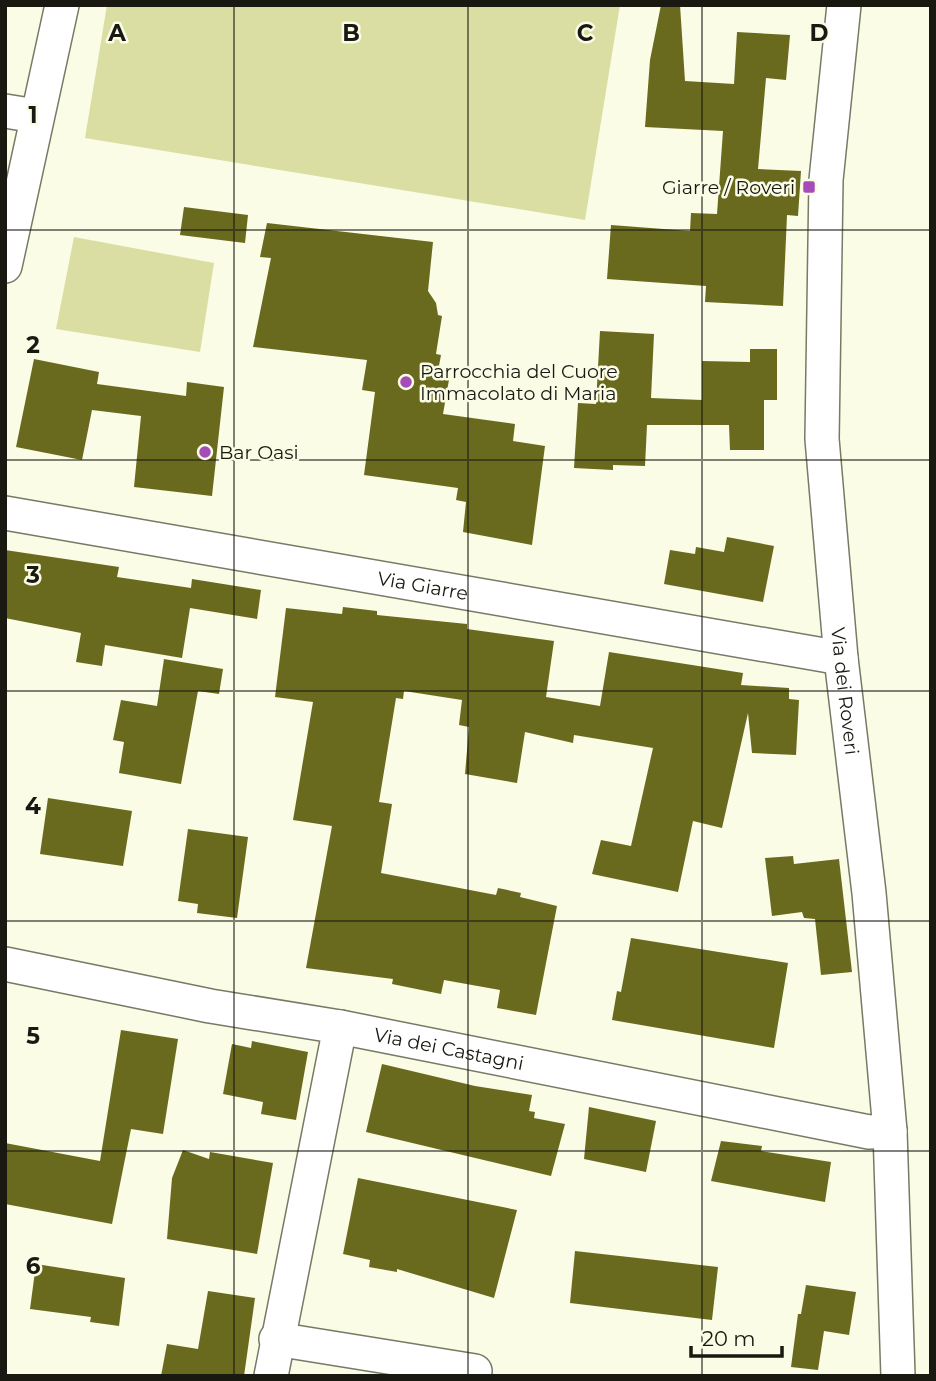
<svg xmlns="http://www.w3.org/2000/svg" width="936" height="1381" viewBox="0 0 936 1381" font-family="Montserrat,sans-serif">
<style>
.green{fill:#dadea3}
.building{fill:#696a1e}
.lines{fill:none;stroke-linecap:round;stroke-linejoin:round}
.minor-casing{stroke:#787966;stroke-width:36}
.minor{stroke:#fff;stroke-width:33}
.grid{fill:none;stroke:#191912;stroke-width:2;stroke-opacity:0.55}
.poi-dot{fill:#a64cb8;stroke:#fafce6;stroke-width:2.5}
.labels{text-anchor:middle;stroke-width:5;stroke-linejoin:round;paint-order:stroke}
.poi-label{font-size:19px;fill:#191912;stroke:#fafce6;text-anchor:start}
.street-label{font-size:19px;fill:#191912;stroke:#fafce6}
.grid-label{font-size:23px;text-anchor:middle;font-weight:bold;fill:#191912;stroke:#fafce6;stroke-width:5;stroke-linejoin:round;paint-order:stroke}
</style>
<rect width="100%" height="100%" fill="#fafce6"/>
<g class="green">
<path d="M107 5H620L585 220 85 138Z"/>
<path d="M74 237 214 263 200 352 56 329Z"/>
</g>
<g class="building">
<path d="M661 5H680L685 81 734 84 737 32 790 35 786 80 766 78 758 169 801 171 798 216 787 215 783 306 705 302 706 286 607 279 611 225 690 231 691 213 717 214 723 131 645 127 650 60Z"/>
<path d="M184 207 248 215 245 243 180 235Z"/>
<path d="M267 223 433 242 428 291 436 303 438 315 442 316 436 354 441 355 438 371 450 374 443 414 515 424 513 441 545 446 532 545 463 532 466 502 456 500 458 488 364 475 375 392 362 390 367 360 253 347 271 258 260 257Z"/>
<path d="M600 331 654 334 651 398 702 400V361L750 362V349H777V400H764V450H730L729 425H647L645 466 613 465V470L574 468 578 403 596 404Z"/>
<path d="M34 359 99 372 97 384 186 396 187 382 224 387 212 496 134 487 141 416 92 410 82 460 16 447Z"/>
<path d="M727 537 774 546 763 602 664 584 670 550 695 554 696 547 724 552Z"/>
<path d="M5 550 119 567 117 577 191 588 192 579 261 590 257 619 190 608 182 658 105 645 102 666 76 662 81 633 5 618Z"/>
<path d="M343 607 377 611V615L467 624V629L554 641 546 697 600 706 609 652 743 673 741 685 789 688V699L799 700 796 755 752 753 748 713 722 828 693 821 678 892 592 874 601 840 631 846 653 748 574 735 573 743 525 732 517 783 465 774 469 727 459 725 462 700 404 691 403 699 396 698 379 802 392 804 381 873 496 895 498 888 521 893 520 897 557 906 536 1015 497 1008 500 990 444 980 441 994 392 984 393 979 306 968 332 826 293 820 313 702 275 697 286 608 342 614Z"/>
<path d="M164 659 223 669 219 694 198 691 181 784 119 773 124 742 113 740 121 700 157 706Z"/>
<path d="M48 798 132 811 123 866 40 854Z"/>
<path d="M188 829 248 837 237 918 197 913 198 904 178 901Z"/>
<path d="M793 856 794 864 839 859 852 972 821 975 815 919 804 918 802 912 772 916 765 858Z"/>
<path d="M631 938 788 963 774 1048 612 1020 617 991 621 992Z"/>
<path d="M121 1030 178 1039 163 1134 131 1129 112 1224 5 1204V1143L100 1161Z"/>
<path d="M252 1041 308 1052 296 1120 261 1114 263 1102 223 1094 232 1044 251 1048Z"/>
<path d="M382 1064 475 1086 532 1095 529 1111 535 1112 534 1118 565 1124 551 1176 366 1132Z"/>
<path d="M589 1107 656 1121 646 1172 584 1159Z"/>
<path d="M721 1141 762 1146 761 1151 831 1162 825 1202 711 1181Z"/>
<path d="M183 1150 209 1159 210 1152 273 1163 257 1254 167 1239 172 1178Z"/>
<path d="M358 1178 517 1210 494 1298 397 1269V1272L369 1267 370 1260 343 1254Z"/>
<path d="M575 1251 718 1267 712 1320 570 1303Z"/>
<path d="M36 1264 125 1278 119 1326 90 1322 91 1317 30 1309Z"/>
<path d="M806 1285 856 1292 849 1335 824 1331 818 1370 791 1367 798 1314H801Z"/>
<path d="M208 1291 255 1298 244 1376H161L167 1344 198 1349Z"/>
</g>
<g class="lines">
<defs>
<g id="minor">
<path id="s1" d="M844 5 826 180 822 439 841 658 869 893 890 1131 898 1376"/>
<path d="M5 111 36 116"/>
<path d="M5 266 62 5"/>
<path id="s2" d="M5 513 841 658"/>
<path id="s3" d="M5 964 210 1006 340 1027 869 1132 890 1131"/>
<path d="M276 1339 475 1371"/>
<path d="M271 1376 340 1027"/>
</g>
</defs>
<use href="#minor" class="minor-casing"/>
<use href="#minor" class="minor"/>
</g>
<path class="grid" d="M234 5V1376M468 5V1376M702 5V1376M5 230H931M5 460H931M5 691H931M5 921H931M5 1151H931"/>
<g class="poi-dot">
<rect x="802" y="180" width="14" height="14" rx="3.5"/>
<circle cx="406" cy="382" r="7"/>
<circle cx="205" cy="452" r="7"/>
</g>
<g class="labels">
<g class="poi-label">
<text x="795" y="194" text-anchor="end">Giarre / Roveri</text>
<text x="420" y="378">Parrocchia del Cuore<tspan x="420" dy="22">Immacolato di Maria</tspan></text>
<text x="219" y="459">Bar Oasi</text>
</g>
<g class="street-label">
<text dy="7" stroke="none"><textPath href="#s2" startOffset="424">Via Giarre</textPath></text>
<text dy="7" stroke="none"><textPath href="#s1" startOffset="688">Via dei Roveri</textPath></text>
<text dy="7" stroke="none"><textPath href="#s3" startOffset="452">Via dei Castagni</textPath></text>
</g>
</g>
<g class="grid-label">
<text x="117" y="41">A</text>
<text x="351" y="41">B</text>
<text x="585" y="41">C</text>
<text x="819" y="41">D</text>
<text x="33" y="123">1</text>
<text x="33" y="353">2</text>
<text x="33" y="583">3</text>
<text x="33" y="814">4</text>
<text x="33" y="1044">5</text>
<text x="33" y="1274">6</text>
</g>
<rect width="936" height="1381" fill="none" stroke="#191912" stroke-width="14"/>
<path d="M691 1346v10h91v-10" fill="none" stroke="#191912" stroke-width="3.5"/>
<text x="702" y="1346" font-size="21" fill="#191912" stroke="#fafce6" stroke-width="5" paint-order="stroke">20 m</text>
</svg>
